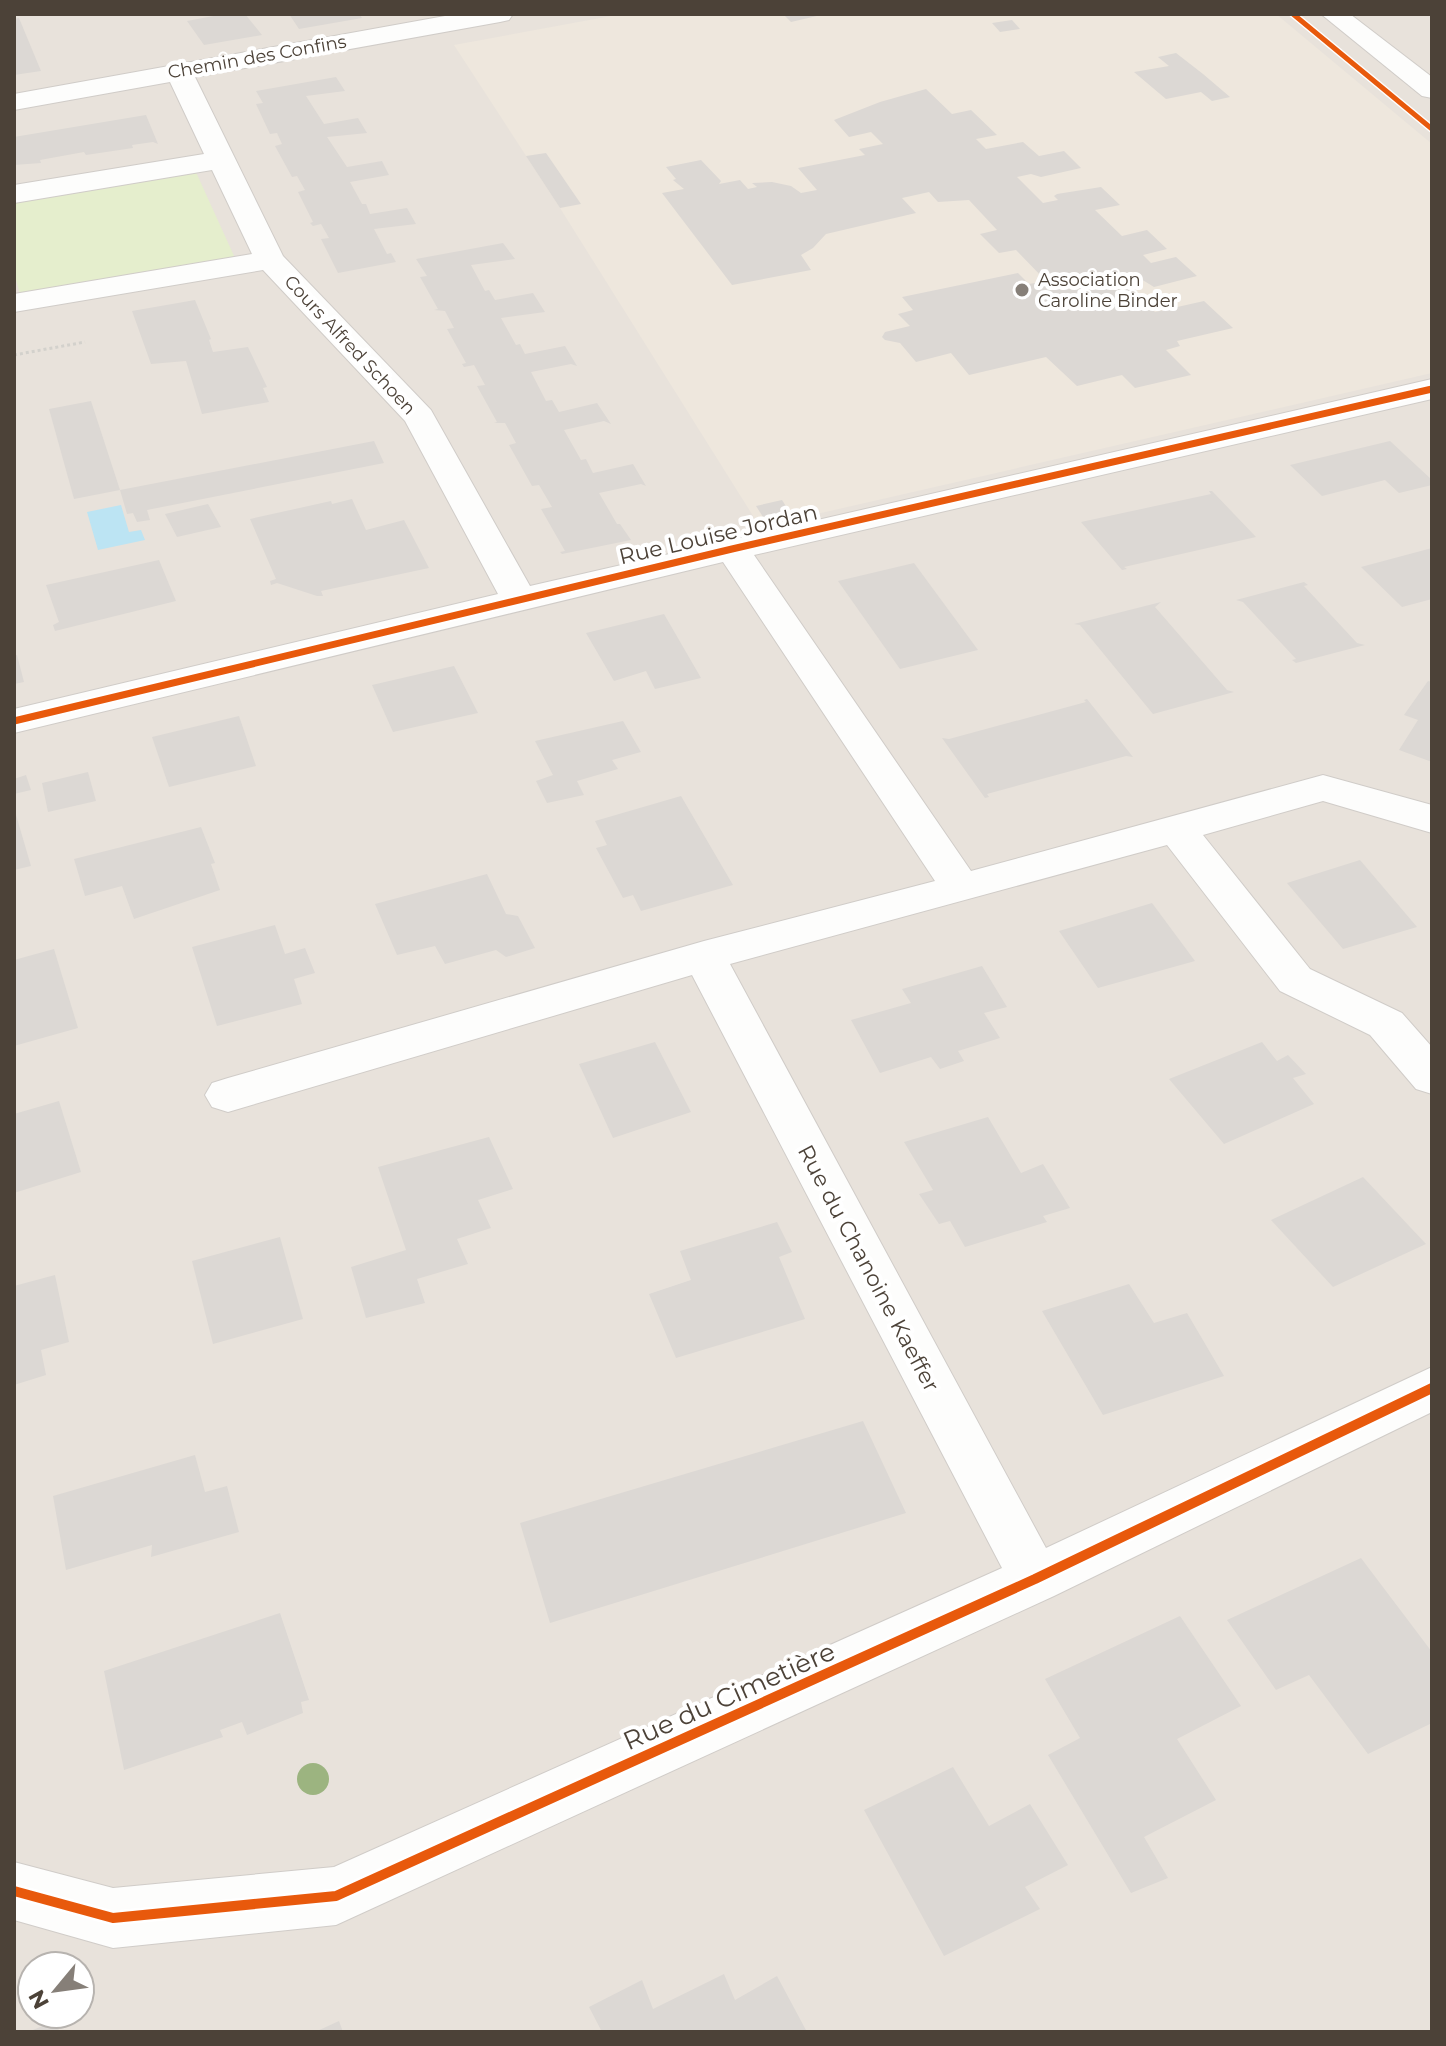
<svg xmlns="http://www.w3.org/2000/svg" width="1446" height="2046" viewBox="0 0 1446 2046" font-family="Montserrat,sans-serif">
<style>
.residential{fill:#e8e2db;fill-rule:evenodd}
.education{fill:#eee7dd}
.green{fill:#e5eecd}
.water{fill:#bce4f3}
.building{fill:#dcd8d4}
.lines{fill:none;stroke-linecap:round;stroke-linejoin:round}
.minor-casing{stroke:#d0ccc8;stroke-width:2}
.path{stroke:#d3d1cc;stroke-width:3;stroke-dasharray:3 3;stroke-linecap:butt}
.minor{fill:#fdfdfc;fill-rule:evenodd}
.cycleway-far2-casing{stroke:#fff;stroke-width:8}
.cycleway-far1-casing{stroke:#fff;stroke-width:11}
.cycleway-casing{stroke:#fff;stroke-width:15}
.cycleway-far2{stroke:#e8590c;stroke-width:5}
.cycleway-far1{stroke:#e8590c;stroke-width:7}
.cycleway{stroke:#e8590c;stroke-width:10}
.tree{fill:#9cb480}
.poi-dot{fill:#867f78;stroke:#fff;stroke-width:3}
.labels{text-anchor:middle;stroke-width:8;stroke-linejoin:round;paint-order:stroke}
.far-street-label{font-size:18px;fill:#4c4238;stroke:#fff}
.far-poi-label{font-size:18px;fill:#4c4238;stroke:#fff;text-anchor:start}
.street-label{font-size:22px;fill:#4c4238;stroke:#fff}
.near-street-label{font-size:26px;fill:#4c4238;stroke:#fff}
</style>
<rect width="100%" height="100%" fill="#f3f1ee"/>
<path class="residential" d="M14 14H1432V2032H14ZM32 1966H80V2014H32Z"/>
<path class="education" d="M622 14H1276L1432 144V373L760 527 560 208 454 45Z"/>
<path class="green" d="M195 170 235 258 20 294 14 273V199Z"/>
<path class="water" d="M121 505 129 532 141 530 145 540 98 550 87 512Z"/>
<g class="building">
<path d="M224 14H245L262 35 204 45 187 21Z"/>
<path d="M289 14H359L362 18 299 29Z"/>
<path d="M783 14H821V15L791 22Z"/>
<path d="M19 18 41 71 14 75V19Z"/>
<path d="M1012 20 1020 29 1000 32 992 23Z"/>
<path d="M1176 53 1203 74 1230 97 1212 101 1201 92 1166 99 1134 72 1169 66 1158 57Z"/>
<path d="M336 77 345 91 306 96 324 124 358 118 367 133 327 137 347 167 382 161 389 175 350 182 362 204H366L370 214 407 208 416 224 374 229 387 254 391 253 396 262 338 273 321 239 329 238 321 224 313 226 310 223 313 222 298 192 305 190 297 176 292 177 275 146 282 144 277 133 270 134 256 104 263 103 256 91Z"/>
<path d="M926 89 952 114 971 110 997 135 976 139 986 149 1023 142 1039 156 1064 151 1081 168 1041 177 1031 174 1017 177 1043 203 1058 200 1054 196 1057 194 1101 187 1120 205 1095 210 1122 236 1147 230 1167 249 1143 255 1151 263 1176 257 1197 276 1154 287 1136 276 1121 279 1155 312 1204 301 1233 328 1177 341 1180 346 1166 350 1191 375 1135 388 1122 375 1077 386 1046 357 969 375 951 353 916 362 900 343 885 340 882 337 885 332 910 326 898 314 913 310 902 297 1018 273 1029 284 1046 281 1016 250 999 253 980 234 997 230 969 200 938 202 929 192 902 198 916 213 826 234 813 248 801 255 811 270 732 285 662 193 684 189 673 180 676 179 666 167 701 160 721 181 719 184 740 180 748 189 757 187 752 183 772 182 791 186 801 193 817 190 798 168 865 155 859 149 883 144 871 132 849 137 834 120 880 102Z"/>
<path d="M146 115 158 144 153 142 132 145 133 148 86 155 84 152 40 160 41 163 14 165V137Z"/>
<path d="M546 153 581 204 560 208 526 156Z"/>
<path d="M503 243 515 259 471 265 485 291 489 290 495 300 533 293 545 312 501 318 516 345 520 344 525 354 565 346 577 366 571 364 531 372 546 401 552 400 559 412 597 403 611 424 604 421 564 430 581 460 586 459 593 473 633 464 646 486 641 484 599 493 617 524H620L631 540 562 554 560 552 565 551 541 509 552 507 539 485 532 486 509 445 516 443 505 423H494L497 422 477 386 485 385 474 365 464 367 462 364 466 363 447 329 454 328 445 311 434 310 438 309 420 277 427 276 416 259Z"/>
<path d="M195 300 211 339 209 340 213 352 248 347 267 387 263 388 269 402 202 414 186 361 151 364 132 311Z"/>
<path d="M91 401 120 490 74 499 49 409Z"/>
<path d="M374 441 384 463 147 510 150 520 137 522 133 513 127 514 120 490Z"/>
<path d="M1390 441 1432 480V485L1399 493 1385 480 1322 496 1290 465Z"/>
<path d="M1209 491H1212L1256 537 1124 567 1127 569 1122 570 1081 522 1211 494Z"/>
<path d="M352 499 366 530 404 520 429 568 321 591 323 596H317L277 583 271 585 270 581 276 579 250 519 331 501 332 504Z"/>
<path d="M782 500 791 514 765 520 756 506Z"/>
<path d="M208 504 221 527 177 537 165 514Z"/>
<path d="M1432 548V599L1402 607 1361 567Z"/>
<path d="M159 560 176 601 55 631 53 625 59 622 46 585Z"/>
<path d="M914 563 978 650 900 669 838 581Z"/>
<path d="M1304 582 1308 585 1304 586 1357 643 1365 645 1296 663 1292 660 1296 659 1243 602 1236 600Z"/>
<path d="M1161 602 1155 607 1227 690 1234 692 1153 714 1080 625 1074 624Z"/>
<path d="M664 614 701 678 655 689 646 671 614 681 586 633Z"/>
<path d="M17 655 24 682 14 684V656Z"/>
<path d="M454 666 478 713 393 732 372 685Z"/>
<path d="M1428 681 1432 682V762L1399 750 1418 720 1404 715Z"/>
<path d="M1087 699 1133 757 1126 756 987 794 989 797 985 798 942 738 949 739 1086 702 1084 700Z"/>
<path d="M239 716 256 766 169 787 152 737Z"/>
<path d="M623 721 641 752 612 760 618 769 577 781 584 795 547 803 536 781 553 775 535 741Z"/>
<path d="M88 772 96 801 48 812 42 783Z"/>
<path d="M26 775 31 790 14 794V779Z"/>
<path d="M681 796 733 885 641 911 633 895 623 898 596 848 607 845 595 821Z"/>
<path d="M14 808 31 866 14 870Z"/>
<path d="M201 827 215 863 211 864 220 890 134 919 122 886 85 896 74 859Z"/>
<path d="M1360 860 1417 927 1343 949 1287 883Z"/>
<path d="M487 874 506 914 518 916 535 948 506 957 496 950 445 964 435 946 397 955 375 904Z"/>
<path d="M1152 903 1195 961 1098 988 1059 931Z"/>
<path d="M275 925 285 954 305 948 315 973 294 979 302 1004 217 1026 192 947Z"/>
<path d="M54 949 78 1028 14 1046V960Z"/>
<path d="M982 966 1007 1007 984 1013 1000 1038 958 1051 964 1061 940 1069 931 1057 880 1073 851 1020 911 1003 902 989Z"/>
<path d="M655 1042 691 1112 613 1138 579 1064Z"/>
<path d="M1262 1042 1277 1061 1288 1055 1306 1074 1293 1078 1314 1104 1224 1144 1169 1079Z"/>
<path d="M59 1101 81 1172 14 1193V1114Z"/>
<path d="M988 1117 1021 1173 1043 1164 1070 1208 1043 1216 1047 1222 965 1247 950 1221 939 1224 919 1194 933 1190 904 1142Z"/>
<path d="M489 1137 513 1189 478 1200 491 1228 457 1239 468 1264 417 1279 425 1303 366 1318 351 1267 406 1250 378 1167Z"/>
<path d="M1363 1177 1426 1244 1333 1287 1271 1220Z"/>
<path d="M777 1222 792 1252 779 1257 805 1319 676 1358 649 1294 691 1280 680 1251Z"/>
<path d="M280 1237 303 1319 213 1344 192 1261Z"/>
<path d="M55 1275 69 1342 41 1350 46 1375 14 1385V1286Z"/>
<path d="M1129 1284 1154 1323 1187 1313 1224 1376 1103 1415 1042 1311Z"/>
<path d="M863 1421 906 1513 550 1623 520 1523Z"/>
<path d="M195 1455 205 1492 227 1486 239 1532 151 1557 152 1545 66 1570 53 1496Z"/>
<path d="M1361 1558 1432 1652V1723L1368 1754 1309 1675 1276 1690 1227 1620Z"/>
<path d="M280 1613 309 1700 301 1702 303 1713 247 1735 242 1722 220 1730 223 1737 124 1770 104 1671Z"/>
<path d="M1180 1616 1241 1706 1177 1739 1216 1800 1144 1837 1168 1878 1131 1893 1048 1755 1080 1738 1045 1679Z"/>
<path d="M953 1767 989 1826 1030 1804 1068 1865 1025 1887 1040 1909 944 1956 864 1810Z"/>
<path d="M724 1974 735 2000 777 1976 807 2032H602L589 2007 642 1980 653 2009Z"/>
<path d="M57 2020 59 2032H28Z"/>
<path d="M339 2021 343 2032H315Z"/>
</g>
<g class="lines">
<defs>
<g id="minor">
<path d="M456 14H513L509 20 500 22 195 77 283 256 431 410 530 586 1432 379V399L754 555 971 871 1323 775 1432 805V833L1323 801 1203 835 1310 969 1402 1013 1432 1047V1094L1416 1089 1370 1035 1280 991 1167 845 730 964 1046 1548 1432 1367V1412L1054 1596 336 1925 113 1948 14 1920V1862L113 1888 334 1867 1002 1568 692 975 228 1112 212 1107 205 1095 212 1083 228 1078 704 941 935 881 723 562 14 733V709L498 594 405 421 263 270 14 312V294L252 254 212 170 14 203V185L204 154 170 82 14 110V94Z"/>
<path d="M1321 14H1350L1432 77V98L1422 96Z"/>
</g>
</defs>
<use href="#minor" class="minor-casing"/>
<path class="path" d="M14 355 85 342"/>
<use href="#minor" class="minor"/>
<defs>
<path id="cycleway-far2" d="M1293 14 1432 129"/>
<path id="cycleway-far1" d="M14 721 732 549 1432 389"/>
<path id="cycleway" d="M14 1891 113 1918 336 1896 1035 1579 1432 1388"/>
</defs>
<use href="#cycleway-far2" class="cycleway-far2-casing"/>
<use href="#cycleway-far1" class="cycleway-far1-casing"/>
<use href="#cycleway" class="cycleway-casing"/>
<use href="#cycleway-far2" class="cycleway-far2"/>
<use href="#cycleway-far1" class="cycleway-far1"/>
<use href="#cycleway" class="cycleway"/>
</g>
<circle class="tree" cx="313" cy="1779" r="16"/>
<circle class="poi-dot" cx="1022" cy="290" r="8"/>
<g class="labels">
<g class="far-street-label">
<text transform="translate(257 57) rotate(-10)" y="6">Chemin des Confins</text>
<text transform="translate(350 345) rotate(47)" y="6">Cours Alfred Schoen</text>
</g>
<g class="far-poi-label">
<text x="1038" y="286">Association<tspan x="1038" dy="21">Caroline Binder</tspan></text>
</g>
<g class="street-label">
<text transform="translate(718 534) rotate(-13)" y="8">Rue Louise Jordan</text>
<text transform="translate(869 1268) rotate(62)" y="8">Rue du Chanoine Kaeffer</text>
</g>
<g class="near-street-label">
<text transform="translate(729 1696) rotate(-24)" y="9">Rue du Cimetière</text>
</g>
</g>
<rect width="1446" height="2046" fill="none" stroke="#4c4238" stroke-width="32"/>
<g transform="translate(56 1990) rotate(241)"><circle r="38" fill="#ffffff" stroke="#b7b3af" stroke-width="2"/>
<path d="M0-6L14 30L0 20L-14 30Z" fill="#867f78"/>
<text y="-12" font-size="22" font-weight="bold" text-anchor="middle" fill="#4c4238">N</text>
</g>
</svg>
